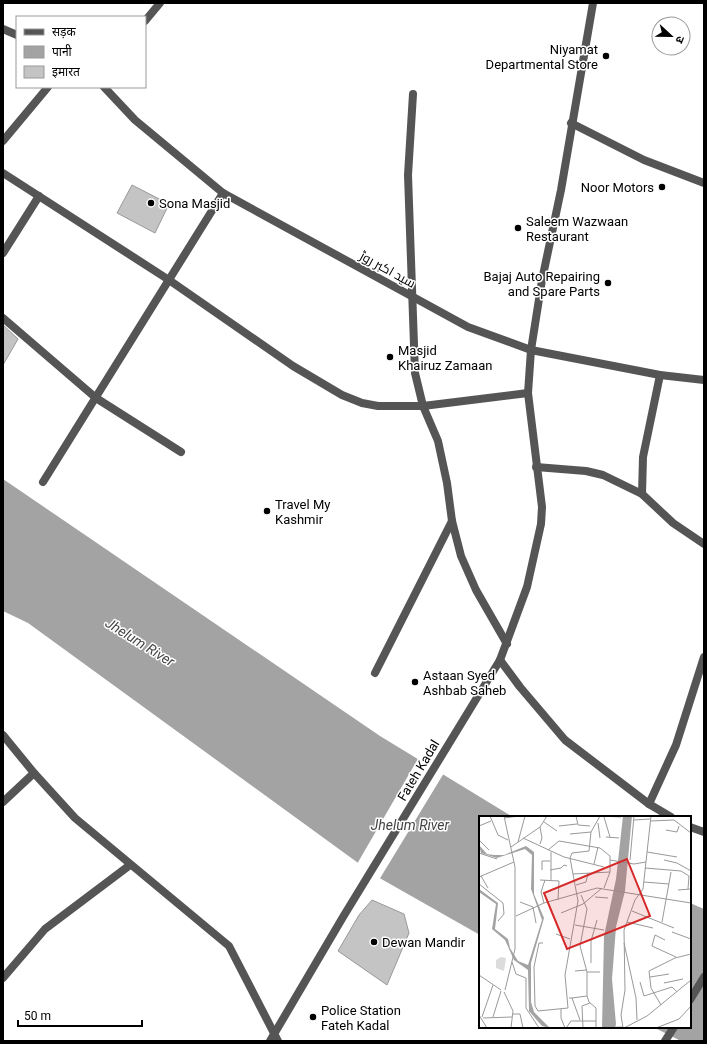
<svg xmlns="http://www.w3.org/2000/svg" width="707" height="1044" viewBox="0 0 707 1044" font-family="Roboto,Cairo,'Noto Sans Devanagari',sans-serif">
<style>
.water{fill:#a3a3a3}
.pier{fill:#fff}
.building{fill:#c4c4c4;stroke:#999}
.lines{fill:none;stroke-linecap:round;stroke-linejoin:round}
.minor{stroke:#555;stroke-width:8}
.tertiary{stroke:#555;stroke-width:8}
.poi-dot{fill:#000;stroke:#fff;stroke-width:1.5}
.labels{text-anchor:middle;stroke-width:3;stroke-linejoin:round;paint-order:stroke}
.poi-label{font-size:13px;fill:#000;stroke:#fff;text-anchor:start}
.street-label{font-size:13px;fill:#000;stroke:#fff}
.water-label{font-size:14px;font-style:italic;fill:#444;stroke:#fff}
.inset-road{fill:none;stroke:#999;stroke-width:1}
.view{fill:#d62828;fill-opacity:0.15;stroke:#d62828;stroke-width:2}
.inset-edge{fill:none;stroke:#000;stroke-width:2}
</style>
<rect width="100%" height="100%" fill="#fff"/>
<g class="water">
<path d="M3 479 380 736 513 817H480V935L376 876 28 623 3 611Z"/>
<path d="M690 903 704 909V1041H681L653 1027H690Z"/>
</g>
<path class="pier" d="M419 757 444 773 379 880 357 864Z"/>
<g class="building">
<path d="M132 185 169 204 155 233 117 213Z"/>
<path d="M3 325 18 339 3 365Z"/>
<path d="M372 900 404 914 409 933 387 985 338 951 359 915Z"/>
</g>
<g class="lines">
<g class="minor">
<path d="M145 21 160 3"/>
<path d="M3 29 17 35"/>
<path d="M104 87 135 120 223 193 468 327 531 350 660 375 704 380"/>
<path d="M413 94 408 175 415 373 423 406 438 441 447 483 452 521 461 556 476 590 507 644"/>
<path d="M571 123 644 160 704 183"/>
<path d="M3 141 48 87"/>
<path d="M3 173 169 280 293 366 342 395 362 403 378 406H423L528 393"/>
<path d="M3 253 39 196"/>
<path d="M3 318 96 398 181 452"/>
<path d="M660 375 643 457 642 494 673 523 704 544"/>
<path d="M536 467 586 471 603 475 642 494"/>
<path d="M43 482 223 193"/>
<path d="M500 660 520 687 565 740 649 804 671 817"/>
<path d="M375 673 452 521"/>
<path d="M3 802 34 773"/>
<path d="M649 804 676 745 704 657"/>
<path d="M690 827 704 832"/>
<path d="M3 978 45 929 130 865"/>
<path d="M690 1000 704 977"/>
<path d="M665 1041 674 1027"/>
</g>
<g class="tertiary">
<path d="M3 735 34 773 75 818 229 946 278 1041"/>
<path d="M270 1041 343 917 500 660 527 587 541 524 542 507 528 393 531 350 542 280 561 190 593 3"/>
</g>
</g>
<g class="poi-dot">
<circle cx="606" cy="56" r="4"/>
<circle cx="662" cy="187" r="4"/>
<circle cx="151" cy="203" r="4"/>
<circle cx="518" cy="228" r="4"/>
<circle cx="608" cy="283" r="4"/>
<circle cx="390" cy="357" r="4"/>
<circle cx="267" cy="511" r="4"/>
<circle cx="415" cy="682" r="4"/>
<circle cx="374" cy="942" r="4"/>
<circle cx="313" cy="1017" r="4"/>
</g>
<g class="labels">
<g class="poi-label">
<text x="598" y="54" text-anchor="end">Niyamat<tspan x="598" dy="15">Departmental Store</tspan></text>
<text x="654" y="192" text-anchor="end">Noor Motors</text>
<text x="159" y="208">Sona Masjid</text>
<text x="526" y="226">Saleem Wazwaan<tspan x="526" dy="15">Restaurant</tspan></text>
<text x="600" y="281" text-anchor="end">Bajaj Auto Repairing<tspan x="600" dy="15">and Spare Parts</tspan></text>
<text x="398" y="355">Masjid<tspan x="398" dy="15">Khairuz Zamaan</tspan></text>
<text x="275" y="509">Travel My<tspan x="275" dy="15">Kashmir</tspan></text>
<text x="423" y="680">Astaan Syed<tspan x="423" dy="15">Ashbab Saheb</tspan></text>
<text x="382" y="947">Dewan Mandir</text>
<text x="321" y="1015">Police Station<tspan x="321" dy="15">Fateh Kadal</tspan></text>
</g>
<g class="street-label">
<text transform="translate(388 269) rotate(29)" y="5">سید اکبر روڑ</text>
<text transform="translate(418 770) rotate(-59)" y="5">Fateh Kadal</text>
</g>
<g class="water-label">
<text transform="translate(140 642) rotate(32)" y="5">Jhelum River</text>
<text x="410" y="830">Jhelum River</text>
</g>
</g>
<g transform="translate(479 816)">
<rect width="212" height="212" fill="#fff"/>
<path d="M22 141 27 142 25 155 17 152V144Z" fill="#dcdcdc"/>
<path d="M144 0H153L146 75 137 111 133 163 137 208 136 212H123L125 120 137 63ZM0 29 8 38 15 39H25L47 30 55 36V78L65 102 52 147V186L55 196 71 212 63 210 50 195 49 154 35 144 26 124 13 113 17 88 0 76V73L19 87 16 113 29 123 31 132 39 145 49 149 63 104 52 73 53 39 46 33 18 42 2 37Z" fill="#a3a3a3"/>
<path class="inset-road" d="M11 0 19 19 29 24M25 0 36 51V133L26 174M97 0 99 9 111 10M122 0 142 1M125 1 131 21M25 2 40 0M155 4 171 3M171 5 195 4 212 17M65 6 78 15M119 7 121 22M0 10 12 5M80 10 98 8M61 11 63 22 61 28M187 14 198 16 200 10M91 18 112 16M127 21 140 22M44 22 85 41 125 51M0 24 10 34M39 26 46 0M32 31 61 11 68 0M69 34 80 25 121 32 131 40V56L125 72M72 36V65M168 36 198 41M0 37 18 43M131 44 155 48 167 46M151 44 155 0M185 44 198 47 212 55M115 48 119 31M166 52 202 55 210 60 209 73M63 54V45H71M71 54 82 52 85 49 88 50M94 58 131 56M2 60 9 72M0 61 35 46M61 64 80 65 79 84M165 66 190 68M0 68 24 87 25 98 19 105M97 69 107 66 109 57M199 74 212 73M102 79 108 93 101 130 108 156V180L110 186 117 192V211M116 81 129 82M41 86 54 91 57 107M65 87 62 76 66 64M153 95 195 112M82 97 104 88 123 72M37 100 65 87 118 72 212 87M148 106 174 112M183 106 192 56M96 109 125 114M193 116 212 123M77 118 91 123M186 124 176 119 173 130 197 141M64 127H60L55 151 56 190 59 195 89 192 86 159 99 85 91 42 93 37 110 35 112 16 121 0M145 127 157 182 158 204M33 146 37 158 47 162V192L60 212M112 147V125L118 104M96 155 108 154M108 156H121M0 159 22 174M171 161 190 158M161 166 165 180 193 171 198 176M185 167 204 163M25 176 34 195 32 212M90 182H93L101 204M93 182 108 180M182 189 172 172 170 155 196 142 212 138M82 193V202L86 212M34 198H41L44 212M0 199 8 212M3 201 14 169M14 201 22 175M4 202 33 201M87 212 92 205H117M104 212 103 190 111 187M115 212 143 211M144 212 142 199 146 174 145 114 156 84 164 73 172 0M145 212 168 200 212 164M177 212 200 203 212 190"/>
<path class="view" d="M148 43 171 100 88 133 65 77Z"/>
<rect width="212" height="212" class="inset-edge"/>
</g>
<rect width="707" height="1044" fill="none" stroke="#000000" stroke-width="8"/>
<rect x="16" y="16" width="130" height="72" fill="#ffffff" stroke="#999999"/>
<rect x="24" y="29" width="20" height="6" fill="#555555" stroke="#999999"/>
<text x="52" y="36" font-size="12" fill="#000000">सड़क</text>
<rect x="24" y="46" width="20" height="12" fill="#a3a3a3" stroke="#999999"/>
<text x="52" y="56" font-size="12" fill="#000000">पानी</text>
<rect x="24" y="66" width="20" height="12" fill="#c4c4c4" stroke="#999999"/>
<text x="52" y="76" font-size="12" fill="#000000">इमारत</text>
<g transform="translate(671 36) rotate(112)"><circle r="19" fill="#ffffff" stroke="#999999"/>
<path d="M0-3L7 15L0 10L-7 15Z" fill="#000000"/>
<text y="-6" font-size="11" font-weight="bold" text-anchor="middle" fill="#000000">उ</text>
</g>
<path d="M18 1020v6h124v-6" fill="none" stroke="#000000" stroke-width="2"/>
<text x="24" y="1020" font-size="12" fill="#000000" stroke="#ffffff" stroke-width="3" paint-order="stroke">50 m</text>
</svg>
